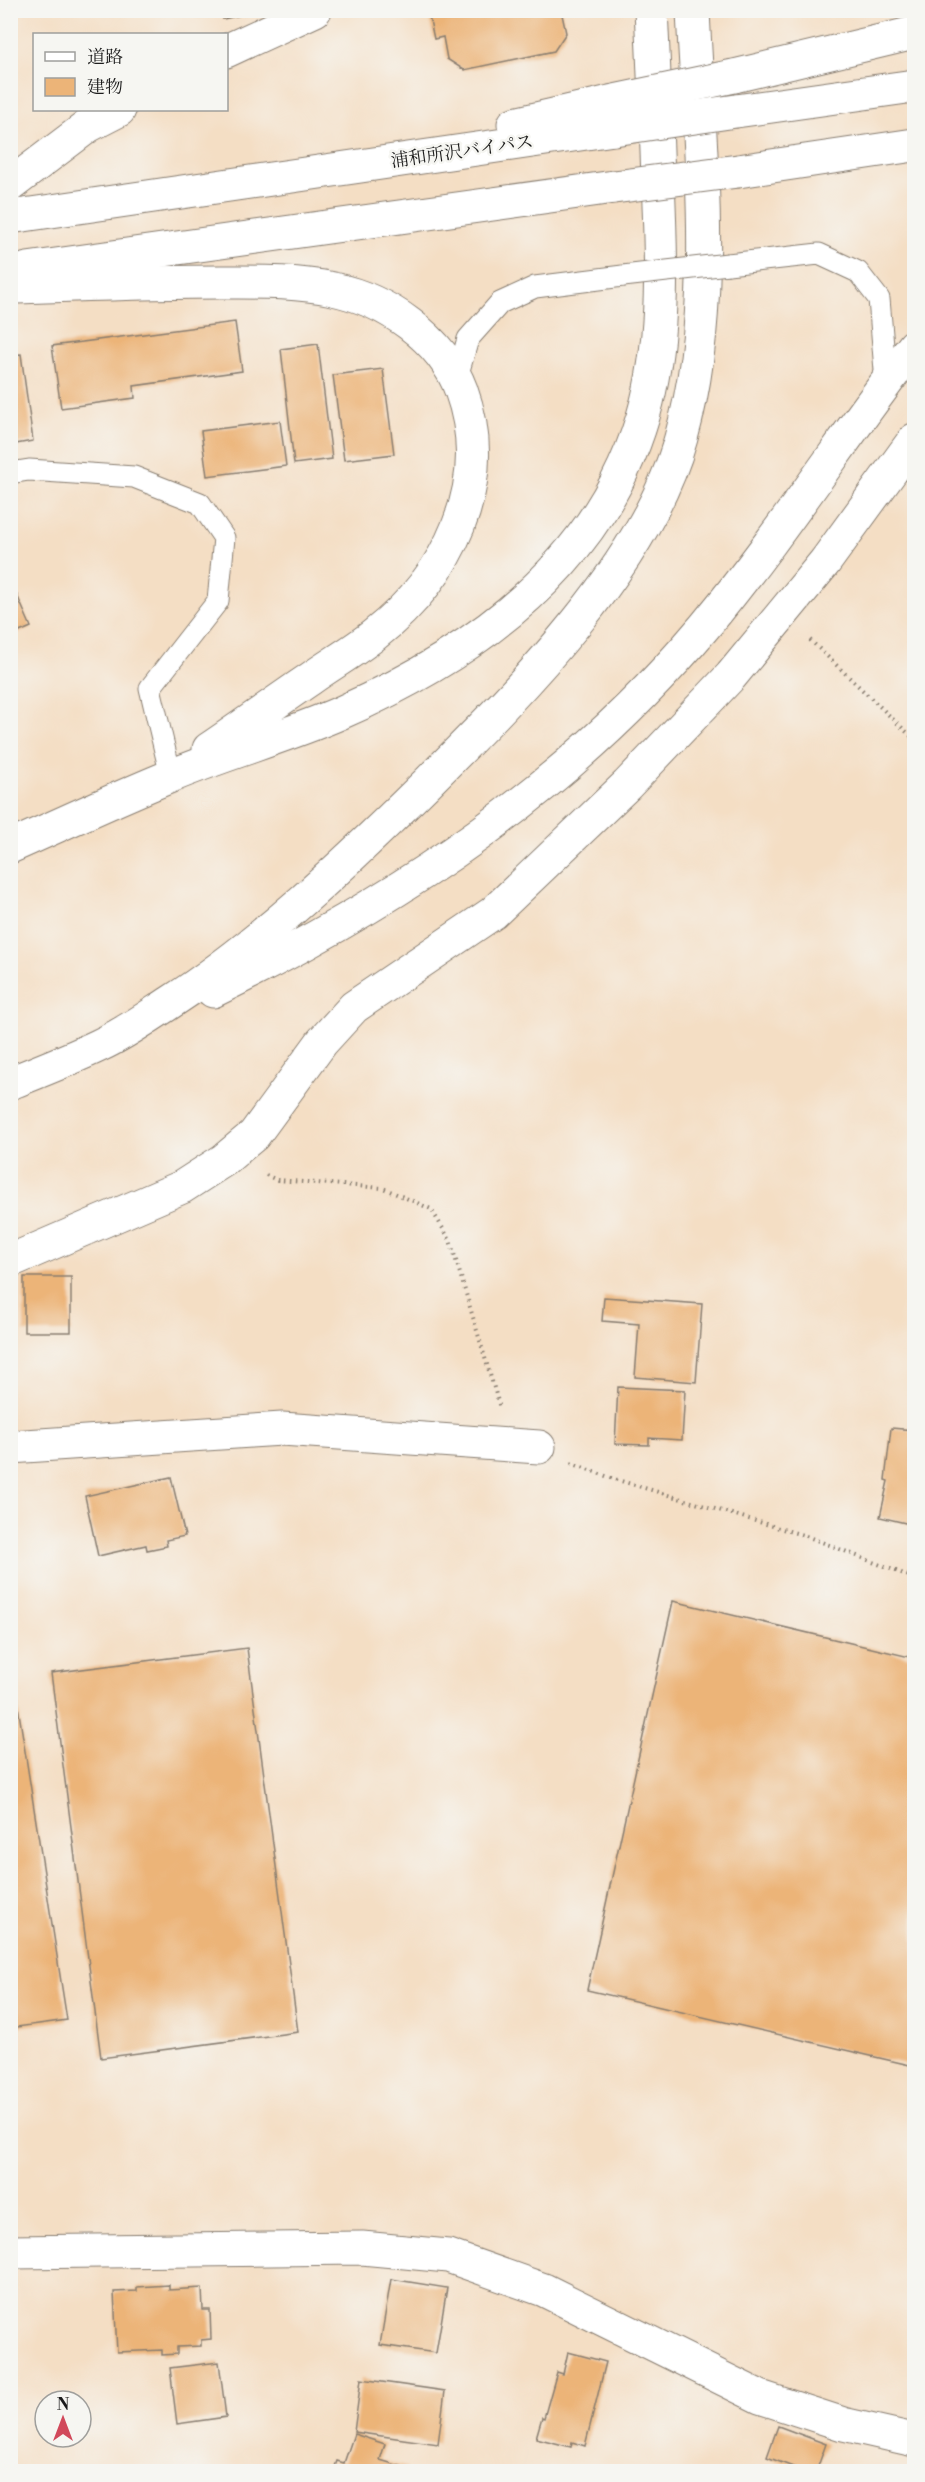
<svg xmlns="http://www.w3.org/2000/svg" width="925" height="2482" viewBox="0 0 925 2482" font-family="'Libre Bodoni','Noto Serif JP',serif">
<style>
.building{fill:#ecb478}
.lines{fill:none;stroke-linecap:round;stroke-linejoin:round}
.lane-casing{stroke:#887d70;stroke-width:23}
.street-casing{stroke:#887d70;stroke-width:35}
.highway-casing{stroke:#887d70;stroke-width:35}
.path{stroke:#887d70;stroke-width:4;stroke-dasharray:1.5 4.5;stroke-linecap:butt}
.lane{stroke:#fff;stroke-width:21}
.street{stroke:#fff;stroke-width:33}
.highway{stroke:#fff;stroke-width:33}
.lane-bridge-casing{stroke:#887d70;stroke-width:23;stroke-linecap:butt}
.highway-bridge-casing{stroke:#887d70;stroke-width:35;stroke-linecap:butt}
.lane-bridge{stroke:#fff;stroke-width:21}
.highway-bridge{stroke:#fff;stroke-width:33}
.labels{text-anchor:middle;stroke-width:5;stroke-linejoin:round;paint-order:stroke}
.street-label{font-size:18px;fill:#1c1c1c;stroke:#f6f6f2}
</style>
<rect width="100%" height="100%" fill="#f6f6f2"/>
<filter id="ink" filterUnits="userSpaceOnUse"><feTurbulence type="fractalNoise" baseFrequency=".0167" numOctaves="2"/><feDisplacementMap in="SourceGraphic" scale="12" xChannelSelector="R" yChannelSelector="G"/><feConvolveMatrix kernelMatrix="1 2 1 2 8 2 1 2 1" color-interpolation-filters="sRGB"/></filter>
<filter id="wash" filterUnits="userSpaceOnUse"><feTurbulence type="fractalNoise" baseFrequency=".008" numOctaves="4" result="noise"/><feDisplacementMap in="SourceGraphic" scale="24" xChannelSelector="R" yChannelSelector="G"/><feGaussianBlur stdDeviation="1.35" result="paint"/><feColorMatrix in="noise" values="0 0 0 0 0 0 0 0 0 0 0 0 0 0 0 0 0 1.4 0 .05"/><feComposite in="paint" operator="in"/></filter>
<g filter="url(#wash)">
<rect width="100%" height="100%" fill="#f4dec4"/>
<g id="blocks">
<g class="building">
<path d="M195 10H245L246 14 223 19 221 12 197 18Z"/>
<path d="M431 10H561L566 33 554 51 464 70 447 59 443 37 434 39 428 11Z"/>
<path d="M235 322 242 371 134 386 135 398 61 408 52 346Z"/>
<path d="M318 344 332 459 294 464 281 349Z"/>
<path d="M21 354 33 441 10 445V355Z"/>
<path d="M383 369 394 454 344 460 333 375Z"/>
<path d="M280 421 286 466 207 476 201 431Z"/>
<path d="M10 579 31 627 10 636Z"/>
<rect x="24" y="1277" width="47" height="55"/>
<path d="M604 1297 702 1304 696 1382 635 1377 639 1324 602 1321Z"/>
<path d="M618 1387 685 1390 682 1440 649 1438V1445L615 1444Z"/>
<path d="M891 1428 914 1430V1525L880 1517 888 1481 885 1480Z"/>
<path d="M171 1477 185 1536 166 1540 167 1546 147 1550 146 1545 98 1556 85 1496Z"/>
<path d="M673 1601 914 1658V2066L587 1990Z"/>
<path d="M247 1648 298 2032 101 2058 51 1673Z"/>
<path d="M10 1655 67 2020 10 2028Z"/>
<path d="M391 2279 447 2288 436 2353 380 2345Z"/>
<path d="M169 2285V2290L202 2288 203 2310H210L211 2339 201 2340V2346L177 2347V2354L162 2355V2350L117 2352 114 2292 137 2291V2287Z"/>
<path d="M568 2352 606 2362 585 2446 572 2442 571 2447 536 2438 542 2417 544 2418 557 2372 563 2374Z"/>
<path d="M219 2362 226 2417 177 2424 170 2368Z"/>
<path d="M361 2379 445 2391 438 2444 354 2432Z"/>
<path d="M778 2426 826 2444 816 2472H806L767 2457Z"/>
<path d="M354 2434 385 2444 380 2460 407 2468 406 2472H333L337 2461 344 2463Z"/>
</g>
</g>
</g>
<g filter="url(#ink)">
<use href="#blocks" fill-opacity="0" stroke="#887d70" stroke-width="1.5"/>
<g class="lines">
<defs>
<g id="lane">
<path d="M728 264 819 254 858 272 879 299 886 382"/>
<path d="M457 377 468 339 500 303 535 287 623 276"/>
<path d="M10 473 29 470 134 477 200 503 224 538 218 601 150 688 171 776"/>
</g>
<g id="street">
<path d="M226 51 315 10"/>
<path d="M10 185 88 126 119 110"/>
<path d="M10 1261 182 1187 224 1160 254 1135 322 1042 354 1007 493 913 627 785 731 676 825 562 914 440"/>
<path d="M10 1447 282 1429 539 1447"/>
<path d="M10 2252 362 2248 448 2256 544 2290 760 2397 843 2424 914 2440"/>
</g>
<g id="highway">
<path d="M734 76 914 33"/>
<path d="M736 111 914 86"/>
<path d="M514 124 610 102"/>
<path d="M738 171 914 145"/>
<path d="M10 217 614 129"/>
<path d="M27 269 614 187"/>
<path d="M10 287C80 285 151 282 221 282 257 282 296 281 333 289 386 300 442 338 461 390 495 484 449 576 374 635 354 651 331 664 310 679 276 702 243 726 209 749"/>
<path d="M10 847C64 823 117 798 171 776 226 753 285 737 340 713 480 652 608 557 647 402 665 330 661 253 658 179 656 123 654 67 651 10"/>
<path d="M213 991C401 899 569 788 705 626 780 536 843 438 914 346"/>
<path d="M10 1083C40 1071 71 1059 100 1045 124 1034 148 1017 171 1002 262 943 347 862 424 786 516 694 646 566 681 438 719 302 699 151 693 10"/>
</g>
</defs>
<use href="#lane" class="lane-casing"/>
<use href="#street" class="street-casing"/>
<use href="#highway" class="highway-casing"/>
<g class="path">
<path d="M810 640 914 739"/>
<path d="M266 1175 277 1180 383 1188 431 1209 450 1240 500 1408"/>
<path d="M571 1463 611 1478 806 1536 914 1578"/>
</g>
<use href="#lane" class="lane"/>
<use href="#street" class="street"/>
<use href="#highway" class="highway"/>
<defs>
<path id="lane-bridge" d="M623 276 728 264"/>
<g id="highway-bridge">
<path d="M610 102 734 76"/>
<path d="M614 129 736 111"/>
<path d="M614 187 738 171"/>
</g>
</defs>
<use href="#lane-bridge" class="lane-bridge-casing"/>
<use href="#highway-bridge" class="highway-bridge-casing"/>
<use href="#lane-bridge" class="lane-bridge"/>
<use href="#highway-bridge" class="highway-bridge"/>
</g>
</g>
<g class="labels">
<g class="street-label">
<text transform="translate(462 151) rotate(-8)" y="6">浦和所沢バイパス</text>
</g>
</g>
<rect width="925" height="2482" fill="none" stroke="#f6f6f2" stroke-width="36"/>
<rect x="33" y="33" width="195" height="78" fill="#f6f6f2" stroke="#9f9f9c" stroke-width="1.5"/>
<rect x="45" y="52" width="30" height="9" fill="#ffffff" stroke="#9f9f9c" stroke-width="1.5"/>
<text x="87" y="63" font-size="18" fill="#1c1c1c">道路</text>
<rect x="45" y="78" width="30" height="18" fill="#ecb478" stroke="#9f9f9c" stroke-width="1.5"/>
<text x="87" y="93" font-size="18" fill="#1c1c1c">建物</text>
<g transform="translate(63 2419)"><circle r="28" fill="#f6f6f2" stroke="#9f9f9c" stroke-width="1.5"/>
<path d="M0-4.5L10 22L0 15L-10 22Z" fill="#d1495b"/>
<text y="-9" font-size="16" font-weight="bold" text-anchor="middle" fill="#1c1c1c">N</text>
</g>
</svg>
